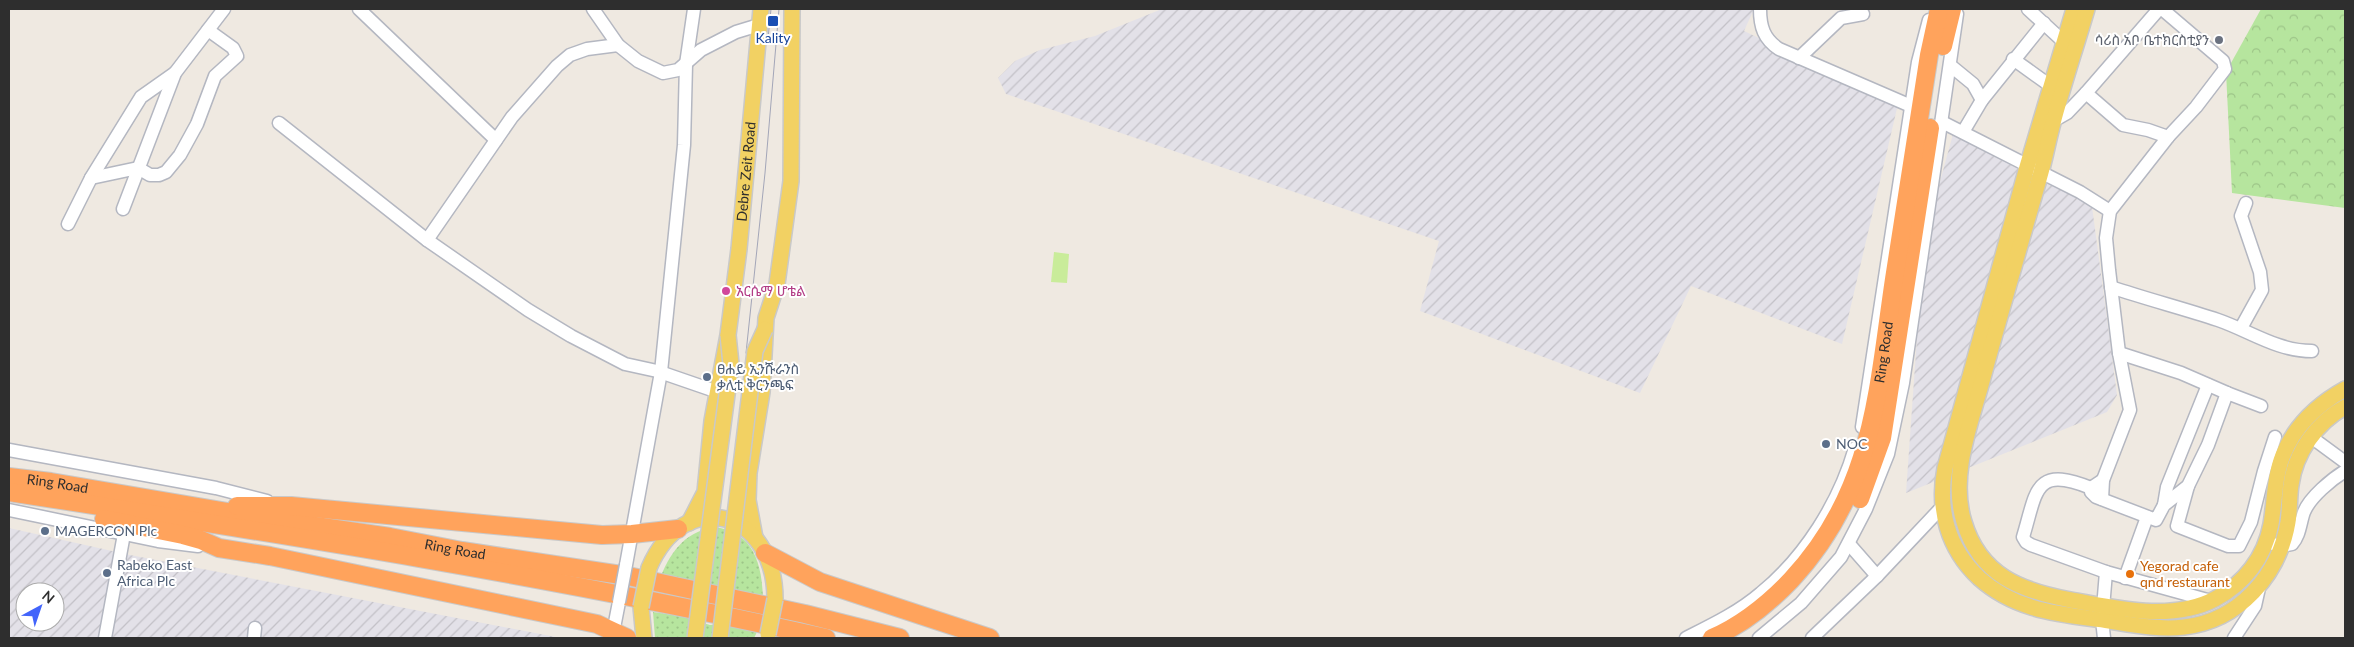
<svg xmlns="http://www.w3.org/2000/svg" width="2354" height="647" viewBox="0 0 2354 647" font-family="Lato,'Noto Sans Ethiopic',sans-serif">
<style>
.industrial{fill:url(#industrial-furrows);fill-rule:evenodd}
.grass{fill:url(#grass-dots)}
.forest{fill:url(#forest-crowns)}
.pitch{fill:#c9ec9a}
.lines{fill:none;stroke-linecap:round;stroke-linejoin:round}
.minor-casing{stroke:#b4b7c1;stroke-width:15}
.major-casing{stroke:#c9c9c9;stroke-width:18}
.highway-casing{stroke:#c9c9c9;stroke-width:20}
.minor{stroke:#fff;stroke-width:12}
.major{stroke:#f2d163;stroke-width:15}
.highway{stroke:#ffa35c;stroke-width:18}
.tram{stroke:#a3a6b8;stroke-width:1}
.minor-bridge-casing{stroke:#b4b7c1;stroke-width:15;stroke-linecap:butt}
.major-bridge-casing{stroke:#c9c9c9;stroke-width:18;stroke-linecap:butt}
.minor-bridge{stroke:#fff;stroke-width:12}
.major-bridge{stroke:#f2d163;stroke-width:15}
.transit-dot{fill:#1a4fb4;stroke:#fff;stroke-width:2}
.worship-dot{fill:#6b7280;stroke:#fff;stroke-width:2}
.hotel-dot{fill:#d1479c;stroke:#fff;stroke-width:2}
.service-dot{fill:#5c6f8a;stroke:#fff;stroke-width:2}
.food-dot{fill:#e8710a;stroke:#fff;stroke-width:2}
.labels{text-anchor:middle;stroke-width:4;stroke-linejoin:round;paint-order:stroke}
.transit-label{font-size:14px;fill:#164399;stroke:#fff}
.worship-label{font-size:14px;fill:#5b616d;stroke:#fff;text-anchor:end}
.street-label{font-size:14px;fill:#2e2e2e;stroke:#fff}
.hotel-label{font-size:14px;fill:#b23c85;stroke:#fff;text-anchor:start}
.service-label{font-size:14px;fill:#4e5e75;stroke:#fff;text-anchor:start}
.food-label{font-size:14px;fill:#c56008;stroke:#fff;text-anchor:start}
</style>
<defs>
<pattern id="industrial-furrows" width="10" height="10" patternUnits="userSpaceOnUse" patternTransform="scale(1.25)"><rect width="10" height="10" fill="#e3e1e8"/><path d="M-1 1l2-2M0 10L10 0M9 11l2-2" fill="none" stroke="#c3c1c7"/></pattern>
<pattern id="grass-dots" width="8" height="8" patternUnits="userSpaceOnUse" patternTransform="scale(1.25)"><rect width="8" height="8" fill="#b6e59e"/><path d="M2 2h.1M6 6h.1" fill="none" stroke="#9dc588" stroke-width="1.8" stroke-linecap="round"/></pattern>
<pattern id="forest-crowns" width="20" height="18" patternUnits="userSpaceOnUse" patternTransform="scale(1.25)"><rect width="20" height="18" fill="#b6e59e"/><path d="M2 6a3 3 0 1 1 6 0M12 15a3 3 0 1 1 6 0" fill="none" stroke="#9dc588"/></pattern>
</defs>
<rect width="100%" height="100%" fill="#efe9e1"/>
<g class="industrial">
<path d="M1162 9H1754L1744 31 1898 104 1842 344 1691 286 1640 393 1420 311 1439 241 1006 94 998 78 1015 61 1040 50 1095 36Z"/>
<path d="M1953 134 2091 199 2117 395 2107 412 1906 493 1918 324 1935 200Z"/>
<path d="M9 528 130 555 561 638H9ZM25 592H55V622H25Z"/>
</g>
<g class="grass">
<path d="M713 527C754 531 762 564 763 600L659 581C669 554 683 533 713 527Z"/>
<path d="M653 612 680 616 710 625 722 624 757 632 754 638H655Z"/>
</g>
<path class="forest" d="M2261 9H2345V208L2232 193 2226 72Z"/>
<path class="pitch" d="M1054 252 1069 254 1067 283 1051 282Z"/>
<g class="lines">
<defs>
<g id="minor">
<path d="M359 9 496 140"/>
<path d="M593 9 618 45 638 61 663 73 678 70 701 50 736 32 759 25"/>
<path d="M1760 9C1760 27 1764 39 1779 49L1911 106"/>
<path d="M2028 9 2065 43"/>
<path d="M1799 58 1841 18 1863 14"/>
<path d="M2013 59 2052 87"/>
<path d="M1951 66 1973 84 1982 100"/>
<path d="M2086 93 2123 125 2148 130 2168 137"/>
<path d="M2053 121 2067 113 2086 93 2159 9"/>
<path d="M1942 122 2080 192 2110 211"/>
<path d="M279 123 427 240 528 310 571 336 625 364 657 371 718 392"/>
<path d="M1963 132 1982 100 2044 23"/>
<path d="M91 178 138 168 150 175H159L166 172 180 155 197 124 215 76 237 56 233 48 208 30"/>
<path d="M123 209 175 73 224 9"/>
<path d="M68 224 91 178 141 97 175 73"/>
<path d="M427 240 512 117 557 66 570 55 587 49 618 45"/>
<path d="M2111 287C2146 299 2182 308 2218 320 2250 331 2277 351 2312 351"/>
<path d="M2241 328 2262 290 2260 272 2241 216 2246 203"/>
<path d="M2119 353 2181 373 2227 393"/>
<path d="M1862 427 1918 62 1929 20"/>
<path d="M2311 437 2345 462"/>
<path d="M9 450 216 488 267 501"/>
<path d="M2103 480 2091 488V492L2096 497 2156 520 2164 505 2188 486 2208 445 2227 393 2261 406"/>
<path d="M2188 486 2177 526 2228 546H2239L2251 522 2264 471 2275 437"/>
<path d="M2091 488C2034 465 2037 491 2023 537L2026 542 2031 545 2106 572"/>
<path d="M2102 499 2103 480 2130 410 2119 353 2109 270 2106 238 2110 211 2168 137 2196 107 2225 69 2223 61 2162 9"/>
<path d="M2164 505 2167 487 2208 385"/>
<path d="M9 510 158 541 198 546"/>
<path d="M1849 544 1877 576"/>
<path d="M2273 544 2282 546 2292 544C2300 535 2300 523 2304 512 2310 497 2332 479 2345 471"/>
<path d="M626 565 661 372 684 145 686 64 694 9"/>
<path d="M2125 578 2147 517"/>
<path d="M105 638 124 534"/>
<path d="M254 638 255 628"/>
<path d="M612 638 619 602"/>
<path d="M1686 638C1712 625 1739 612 1761 593 1805 557 1839 503 1855 448"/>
<path d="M1759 638 1801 603 1841 557 1866 509 1888 454 1903 383 1957 14"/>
<path d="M1812 638 1877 576 1942 507"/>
<path d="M2104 638 2102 620 2106 572 2211 601"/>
<path d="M2234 638 2255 606 2259 588"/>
</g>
<g id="major">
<path d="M2074 9 2027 167 1945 468C1937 509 1948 549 1979 578 2017 612 2061 614 2109 621 2134 625 2159 630 2184 627 2239 621 2279 575 2288 522 2290 510 2289 497 2291 485 2295 453 2317 422 2345 407"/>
<path d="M2087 9C2076 47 2063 85 2053 123 2048 141 2045 159 2040 176 2021 242 2002 308 1984 374 1972 421 1949 474 1964 522 1980 576 2022 591 2071 600 2116 608 2171 622 2215 599 2244 584 2265 557 2271 524 2275 501 2274 477 2283 455 2295 425 2318 404 2345 389"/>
<path id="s1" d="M689 523 705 492 712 421 728 335 739 249 761 9"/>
<path d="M755 538 748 500 749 473 762 392 766 318 777 284 791 181 792 9"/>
<path d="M649 568C685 484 775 511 775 599"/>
<path d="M641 607 644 638"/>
</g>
<g id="highway">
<path d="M1943 46 1952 9"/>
<path id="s2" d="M9 477 51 482 268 519 390 537 462 551 628 576 805 614 900 638"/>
<path d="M9 492C282 534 556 577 826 638"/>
<path d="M1860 499 1882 438 1930 128"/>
<path d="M237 506H291L602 535 632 534 678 529"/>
<path d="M104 519 183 535 201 540 219 548 270 556 597 624 627 638"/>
<path d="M765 553 820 582 990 638"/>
<path id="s3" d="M1712 638C1742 625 1769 603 1791 580 1874 491 1877 393 1894 279 1906 205 1917 130 1929 55L1939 9"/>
</g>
</defs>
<use href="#minor" class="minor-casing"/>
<use href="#major" class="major-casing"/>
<use href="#highway" class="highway-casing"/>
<use href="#minor" class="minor"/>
<use href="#major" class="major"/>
<use href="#highway" class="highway"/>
<g class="tram">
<path d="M768 39 771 9"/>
<path d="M746 353 765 173 779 9"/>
</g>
<defs>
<path id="minor-bridge" d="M619 602 626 565"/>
<g id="major-bridge">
<path d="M641 607 649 568"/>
<path d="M768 634 775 599"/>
<path d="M695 638 731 364 728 335"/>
<path d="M720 638 755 351 765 329"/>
</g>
</defs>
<use href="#minor-bridge" class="minor-bridge-casing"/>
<use href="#major-bridge" class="major-bridge-casing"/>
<use href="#minor-bridge" class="minor-bridge"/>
<use href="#major-bridge" class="major-bridge"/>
</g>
<rect class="transit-dot" x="767" y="15" width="12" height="12" rx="2.5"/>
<circle class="worship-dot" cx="2219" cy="40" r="5"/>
<circle class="hotel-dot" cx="726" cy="291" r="5"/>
<g class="service-dot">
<circle cx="707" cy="377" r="5"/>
<circle cx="1826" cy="444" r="5"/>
<circle cx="45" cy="531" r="5"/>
<circle cx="107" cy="573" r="5"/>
</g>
<circle class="food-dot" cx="2130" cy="574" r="5"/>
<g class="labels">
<g class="transit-label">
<text x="773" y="43">Kality</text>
</g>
<g class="worship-label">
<text x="2209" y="45">ሳሪስ አቦ ቤተክርስቲያን</text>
</g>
<g class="street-label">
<text dy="5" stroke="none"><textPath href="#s1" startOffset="358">Debre Zeit Road</textPath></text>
<text dy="5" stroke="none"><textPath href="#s3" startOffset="349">Ring Road</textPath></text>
<text dy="5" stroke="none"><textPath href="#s2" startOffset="49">Ring Road</textPath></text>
<text dy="5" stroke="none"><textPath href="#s2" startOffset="452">Ring Road</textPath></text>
</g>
<g class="hotel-label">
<text x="736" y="296">አርሴማ ሆቴል</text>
</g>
<g class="service-label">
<text x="717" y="374">ፀሐይ ኢንሹራንስ<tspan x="717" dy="16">ቃሊቲ ቅርንጫፍ</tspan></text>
<text x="1836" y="449">NOC</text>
<text x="55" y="536">MAGERCON Plc</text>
<text x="117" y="570">Rabeko East<tspan x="117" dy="16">Africa Plc</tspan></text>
</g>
<g class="food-label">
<text x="2140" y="571">Yegorad cafe<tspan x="2140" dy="16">qnd restaurant</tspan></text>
</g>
</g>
<rect width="2354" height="647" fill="none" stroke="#2e2e2e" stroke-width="20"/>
<g transform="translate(40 607) rotate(40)"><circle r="24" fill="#ffffff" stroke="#ababab"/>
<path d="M0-4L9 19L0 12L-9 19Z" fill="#4264fb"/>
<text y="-8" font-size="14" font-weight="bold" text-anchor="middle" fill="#2e2e2e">N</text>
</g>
</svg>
